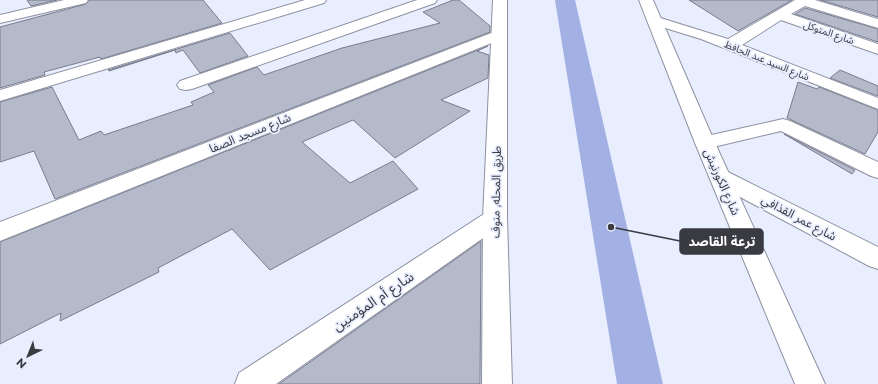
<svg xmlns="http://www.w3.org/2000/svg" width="878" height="384" viewBox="0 0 878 384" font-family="Montserrat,'Noto Sans Arabic',sans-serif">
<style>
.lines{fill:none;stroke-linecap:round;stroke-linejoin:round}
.canal{fill:#a2b0e3;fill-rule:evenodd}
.building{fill:#b5baca;stroke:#787c8c}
.street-casing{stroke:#8c90a0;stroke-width:2}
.secondary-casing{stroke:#8c90a0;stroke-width:2}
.street{fill:#fff;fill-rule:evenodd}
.secondary{fill:#fff;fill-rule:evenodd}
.labels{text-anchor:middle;stroke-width:3.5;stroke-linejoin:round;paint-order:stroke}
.far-street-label{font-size:10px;fill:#393b41;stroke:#e9eeff}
.street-label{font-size:12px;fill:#393b41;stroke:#e9eeff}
.near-street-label{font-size:14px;fill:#393b41;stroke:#e9eeff}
.leader{fill:none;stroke:#393b41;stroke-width:1.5}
.callout-dot{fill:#393b41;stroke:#e9eeff;stroke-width:1.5}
.callout{fill:#393b41;stroke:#393b41;stroke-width:1.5}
.callout-label{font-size:13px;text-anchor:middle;font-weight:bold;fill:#fff}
</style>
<rect width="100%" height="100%" fill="#e9eeff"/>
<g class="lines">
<path class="canal" d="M555 0H575L663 384H617Z"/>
</g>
<g class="building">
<path d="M27 0H57L31 6Z"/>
<path d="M89 0H203L222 23 101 59 100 57 44 72 45 75 0 88V27L86 4Z"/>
<path d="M453 0H459L490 26V32L55 199 34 151 0 162V102L52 87 79 140 101 131 104 135 193 105 191 102 214 92 208 85 257 67 264 75 342 48 440 23 423 12Z"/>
<path d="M689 0H792L738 31Z"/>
<path d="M820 0H878V17Z"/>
<path d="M805 8 878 29V42L795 14Z"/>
<path d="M230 33 248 56 200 73 183 50 176 53 175 50 109 71 108 70Z"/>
<path d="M488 46 477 51 489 55 488 78 441 100 470 111 395 158 353 120 302 142 350 183 393 161 418 189 270 270 232 229 158 268 159 272 60 321 61 313 0 344V242Z"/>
<path d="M840 70 878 86V96L830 78Z"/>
<path d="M798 82 817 89 819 87 878 110V132L865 154 787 118Z"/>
<path d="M784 134 855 170 852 174Z"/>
<path d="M481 241 480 384H279Z"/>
</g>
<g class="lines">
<defs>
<g id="street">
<path d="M64 0H88L86 3 0 23V15Z"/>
<path d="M305 0H326L324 3 0 101V90Z"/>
<path d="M417 0H437L435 3 192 89 186 90 180 89 177 85 180 81Z"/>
<path d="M795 0H815L878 19V28L805 6 791 14 878 44V54L781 20 742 45 878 98V109L701 39 649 23 647 20 649 17 654 16 728 39Z"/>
<path d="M499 30 504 32 507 35 504 38 0 241V222Z"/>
<path d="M783 119 790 121 878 162V178L871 176 781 131 705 149 698 148 695 143 698 138Z"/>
<path d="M720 170 728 172 878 247V269L869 266 712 182 709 177 712 172Z"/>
<path d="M495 209 503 212 507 218 503 224 276 384H235L239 373 487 212Z"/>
</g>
<g id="secondary">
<path d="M493 0H507V218L512 384H482L483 218Z"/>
<path d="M639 0H653L715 143 825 384H795L695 143Z"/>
</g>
</defs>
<use href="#street" class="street-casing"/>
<use href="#secondary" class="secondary-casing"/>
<use href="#street" class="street"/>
<use href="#secondary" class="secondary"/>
</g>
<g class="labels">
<g class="far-street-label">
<text transform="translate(829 32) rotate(19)" y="4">شارع المتوكل</text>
<text transform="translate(767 60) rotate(22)" y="4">شارع السيد عبد الحافظ</text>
</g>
<g class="street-label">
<text transform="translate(250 133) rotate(-22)" y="4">شارع مسجد الصفا</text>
<text transform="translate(722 182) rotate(66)" y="4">شارع الكورنيش</text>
<text transform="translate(496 192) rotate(-89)" y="4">طريق المحله, منوف</text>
<text transform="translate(799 218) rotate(28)" y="4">شارع عمر القذافي</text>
</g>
<g class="near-street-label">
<text transform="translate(373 301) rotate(-34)" y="5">شارع أم المؤمنين</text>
</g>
</g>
<path class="leader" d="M611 227L680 241"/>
<circle class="callout-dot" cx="611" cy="227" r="4"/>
<rect class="callout" x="680" y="229" width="83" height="25" rx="4"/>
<g class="callout-label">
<text x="722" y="246">ترعة القاصد</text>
</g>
<g transform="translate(28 356) rotate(223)" stroke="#e9eeff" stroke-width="3" paint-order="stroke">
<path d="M0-3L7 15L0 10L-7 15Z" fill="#393b41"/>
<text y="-6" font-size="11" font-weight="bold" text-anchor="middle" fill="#393b41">N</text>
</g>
</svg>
